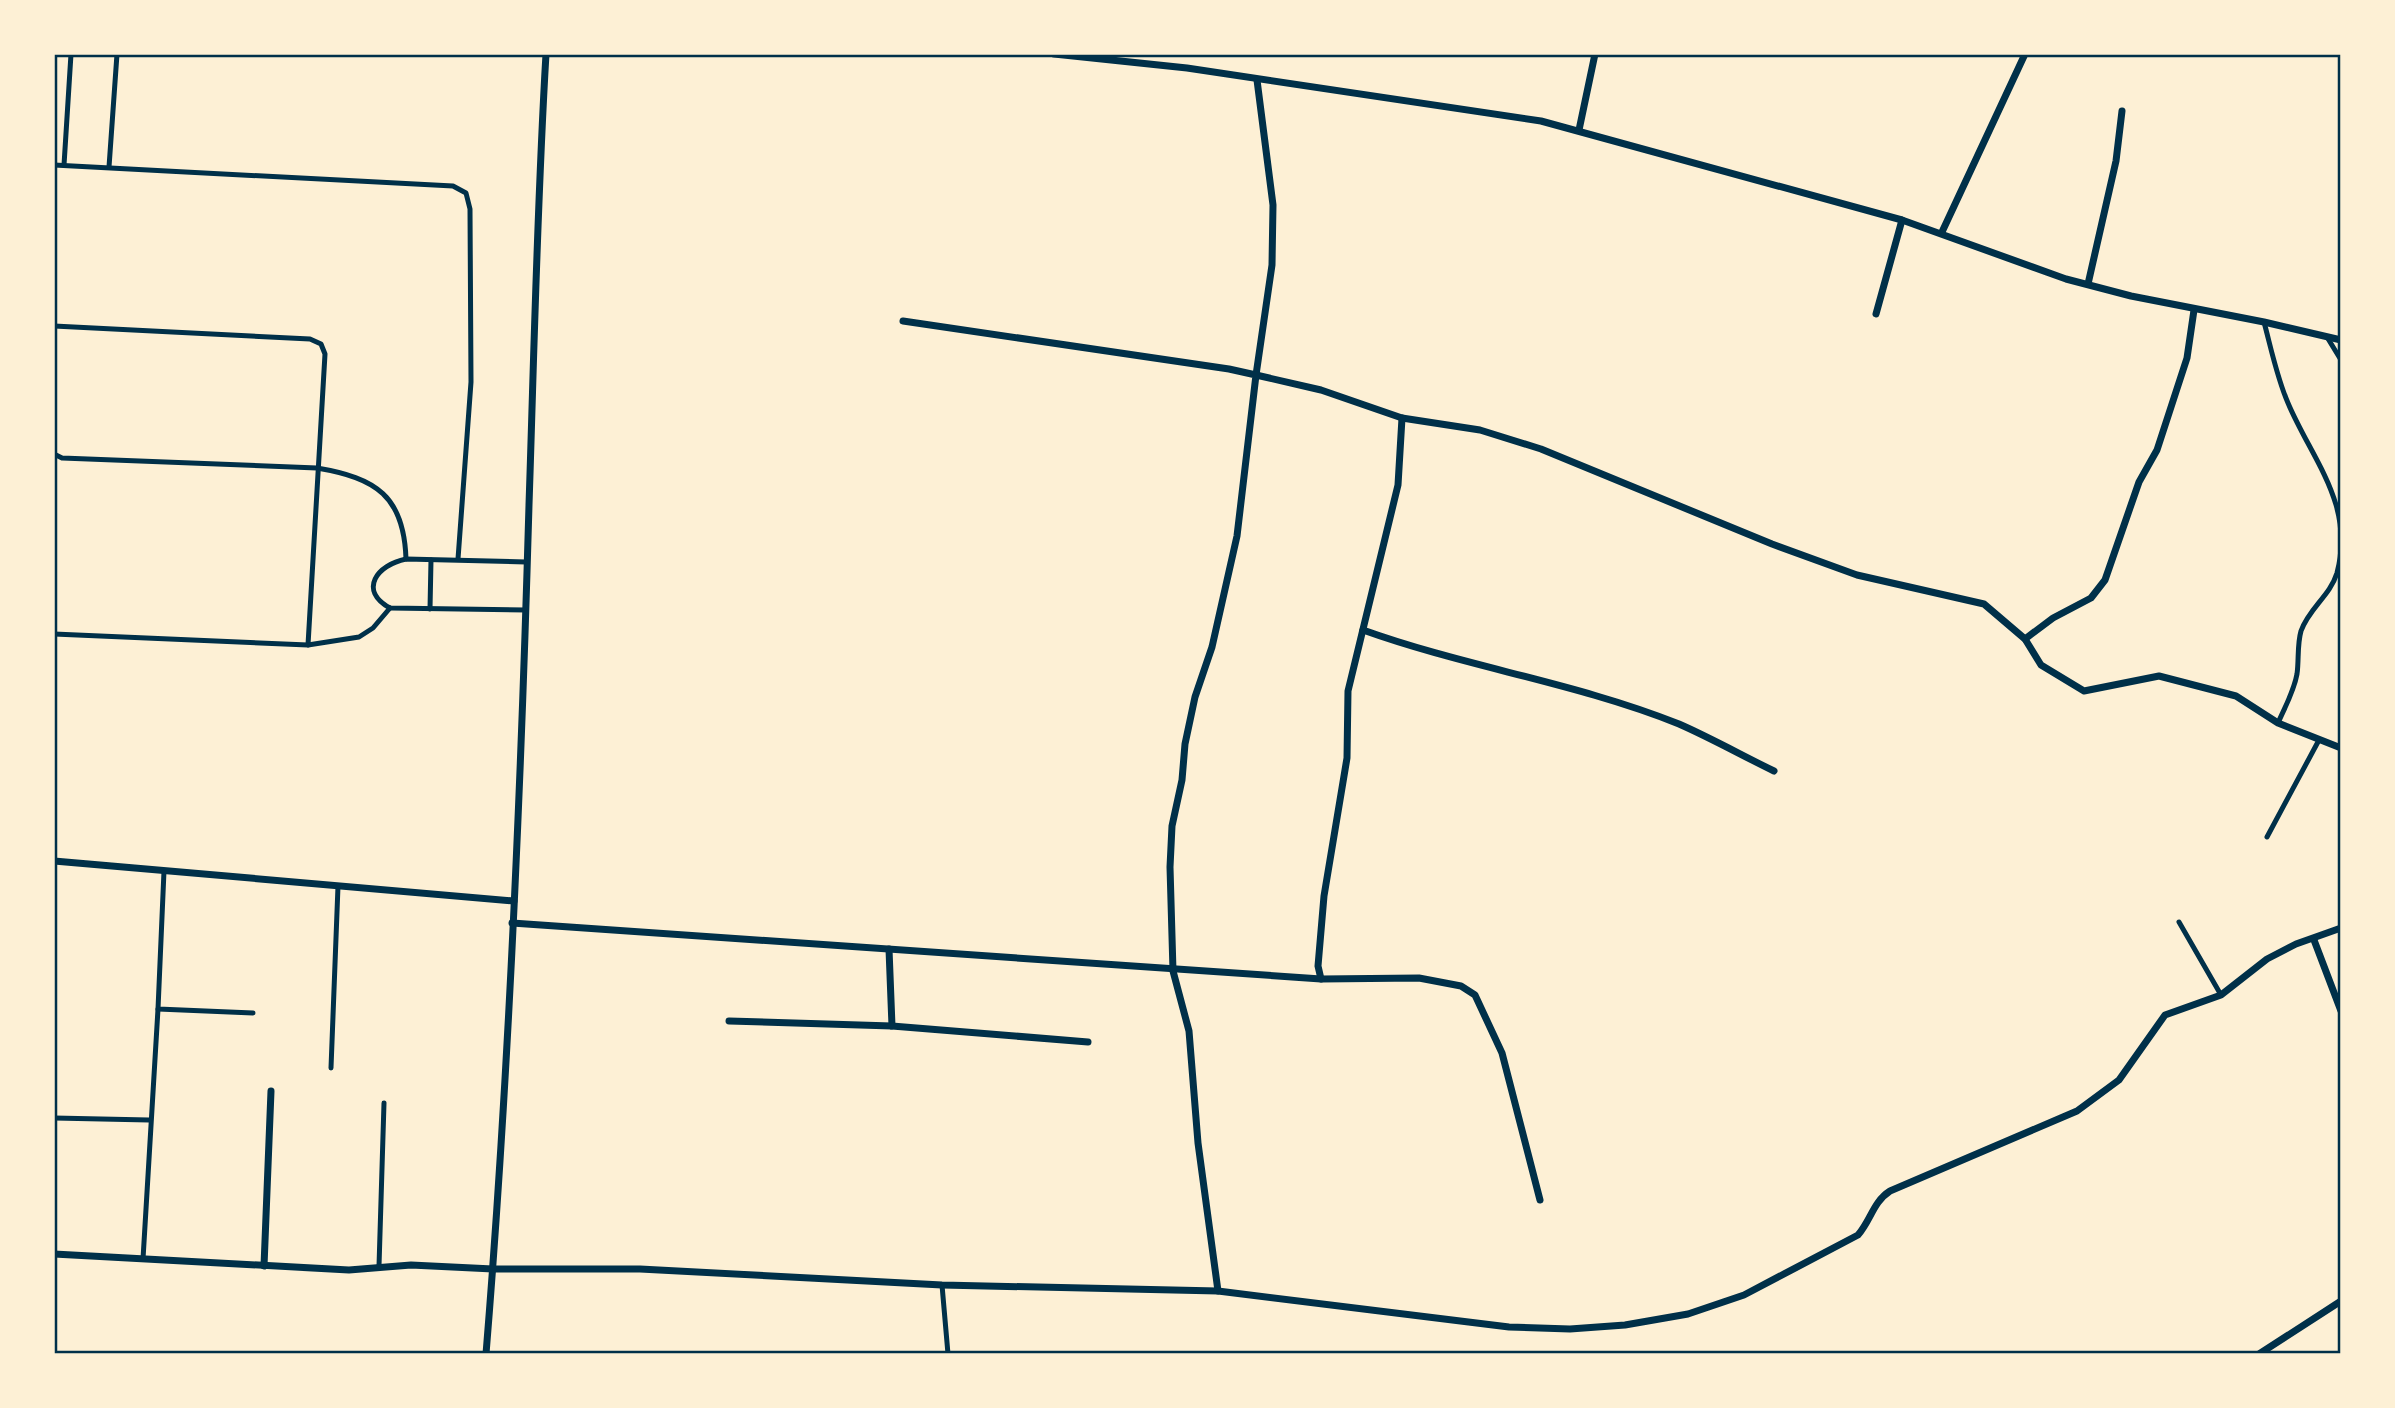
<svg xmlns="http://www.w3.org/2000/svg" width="2395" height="1408" viewBox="0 0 2395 1408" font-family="'Space Grotesk',sans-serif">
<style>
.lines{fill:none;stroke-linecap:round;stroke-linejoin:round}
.service{stroke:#003049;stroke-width:5}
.minor{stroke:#003049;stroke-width:7}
.neatline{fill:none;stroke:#003049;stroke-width:2.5}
</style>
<rect width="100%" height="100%" fill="#fdf0d5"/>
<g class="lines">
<g class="service">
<path d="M54 165 453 186 466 193 470 209 471 382 458 559"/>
<path d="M64 165 71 54"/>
<path d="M109 167 117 54"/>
<path d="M2264 322C2271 348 2277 378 2288 403 2312 460 2355 504 2337 573 2330 596 2309 608 2301 631 2297 645 2299 660 2297 674 2294 691 2285 707 2278 723"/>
<path d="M54 326 310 339 321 344 325 354 308 645"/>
<path d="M2327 337 2341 360"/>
<path d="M54 454 62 458 317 468C376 478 404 496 406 559"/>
<path d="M430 609 431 560"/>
<path d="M526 610 390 608C358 590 377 565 406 559L526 562"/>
<path d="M54 634 308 645 359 637 373 628 390 608"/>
<path d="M2267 837 2319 740"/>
<path d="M164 871 158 1009 253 1013"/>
<path d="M2179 922 2221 995"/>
<path d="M331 1068 338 886"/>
<path d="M54 1118 149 1120"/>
<path d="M143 1259 158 1009"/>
<path d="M379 1266 384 1103"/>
<path d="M942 1285 948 1354"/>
</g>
<g class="minor">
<path d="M1054 54 1187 68 1541 121 1902 220 2066 279 2131 296 2264 322 2341 340"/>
<path d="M1257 80 1273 205 1272 265 1256 375 1321 390 1402 418 1480 430 1541 449 1772 544 1857 575 1984 604 2025 639 2041 665 2084 691 2159 676 2236 696 2278 723 2341 748"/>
<path d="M1579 130 1595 54"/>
<path d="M1942 232 2025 54"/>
<path d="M2088 284 2116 161 2122 111"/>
<path d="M1876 314 1902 220"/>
<path d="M903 321 1229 369 1256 375 1237 536 1212 647 1195 697 1185 744 1182 780 1172 826 1170 867 1173 971 1189 1031 1198 1143 1218 1291"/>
<path d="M1402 418 1398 485 1348 691 1347 758 1324 896 1318 966 1321 979 1419 978 1461 986 1475 995 1502 1053 1540 1200"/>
<path d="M1363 630C1466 667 1577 683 1679 724 1711 738 1743 756 1774 771"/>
<path d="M2025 639 2053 618 2091 598 2105 580 2139 482 2157 450 2187 358 2194 310"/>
<path d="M54 861 514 901"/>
<path d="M512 923 1321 979"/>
<path d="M2314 940 2341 1011"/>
<path d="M889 949 892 1026"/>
<path d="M729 1021 892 1026 1088 1042"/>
<path d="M54 1254 349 1270 411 1265 493 1269H640L942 1285 1218 1291 1509 1327 1570 1329 1625 1325 1688 1314 1744 1295 1858 1235C1871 1220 1873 1202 1890 1191L2077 1111 2119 1080 2165 1015 2221 995 2267 959 2296 944 2341 928"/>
<path d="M264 1266 271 1091"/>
<path d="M486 1354C509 1072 521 788 529 505 534 355 537 205 546 54"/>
<path d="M2259 1354 2341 1301"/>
</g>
</g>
<rect width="2395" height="1408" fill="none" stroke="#fdf0d5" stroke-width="112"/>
<rect x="56" y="56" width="2283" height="1296" class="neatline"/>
</svg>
